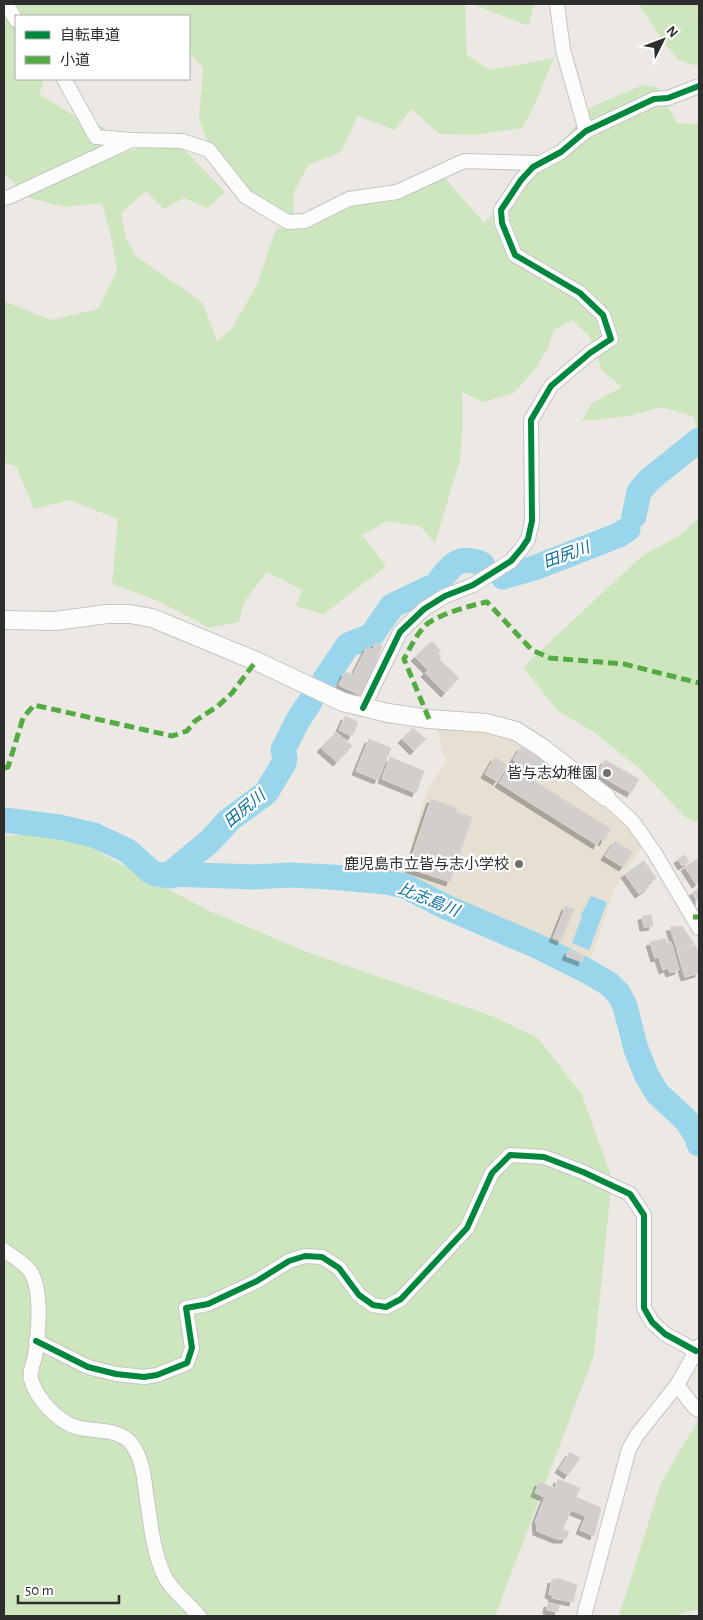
<svg xmlns="http://www.w3.org/2000/svg" width="703" height="1620" viewBox="0 0 703 1620" font-family="'Alegreya Sans','Noto Sans JP',sans-serif">
<style>
.education{fill:#e6e0d3}
.green{fill:#cee6be}
.water{fill:#99d6ec}
.lines{fill:none;stroke-linecap:round;stroke-linejoin:round}
.river{stroke:#99d6ec;stroke-width:25}
.building{fill:#d1cecb;stroke:#d7d4d0;filter:url(#shadow)}
.minor-casing{stroke:#c5c4c5;stroke-width:16}
.tertiary-casing{stroke:#c5c4c5;stroke-width:20}
.minor{stroke:#fcfcfb;stroke-width:14}
.tertiary{stroke:#fcfcfb;stroke-width:18}
.quiet{stroke:#54ab44;stroke-width:5;stroke-dasharray:10 5;stroke-linecap:butt}
.cycleway-casing{stroke:#fff;stroke-width:9}
.cycleway{stroke:#00873e;stroke-width:6}
.poi-dot{fill:#706f6e;stroke:#fff;stroke-width:2}
.labels{text-anchor:middle;stroke-width:4.5;stroke-linejoin:round;paint-order:stroke}
.poi-label{font-size:15px;fill:#2e2e2e;stroke:#fff;text-anchor:end}
.water-label{font-size:16px;font-style:italic;fill:#0d6fa3;stroke:#fff}
</style>
<defs>
<filter id="shadow"><feDropShadow dx="-4" dy="4" stdDeviation="0" flood-color="#0004"/></filter>
</defs>
<rect width="100%" height="100%" fill="#ece8e4"/>
<path class="education" d="M443 727 504 735 606 804 643 845 615 888 592 956 581 967 404 883 416 826 428 788 448 760 443 756 438 730Z"/>
<g class="green">
<path d="M4 4H465L467 55 490 70 554 58 534 106 522 128 476 135 440 134 411 109 395 130 358 116 341 152 308 165 294 192 293 216 241 186 212 154 199 119 203 68 189 52V16H16V79H44L39 94 73 115 105 128 113 157 144 146 178 143 225 192 208 208 184 198 164 209 146 191 121 213 126 238 136 256 203 303 217 341 233 327 258 283 276 229 313 225 381 191 436 168 484 223 545 161 593 106 643 85 658 88 677 123 699 124V433L693 416 661 407 629 416 582 421 592 403 622 387 602 370 590 337 572 320 554 330 547 350 536 368 514 393 483 402 462 392 463 422 460 460 435 543 420 526 387 521 362 535 386 566 324 614 296 606 302 590 267 572 244 602 239 622 210 628 156 600 112 584 118 519 69 500 34 509 16 466 4 463V301L51 320 98 309 117 270 111 236 102 203 65 207 30 198 7 176 4 177Z"/>
<path d="M472 4H534L529 26Z"/>
<path d="M638 4H699L697 17 699 20V64L698 66 680 61 667 46Z"/>
<path d="M699 518V822L685 817 639 768 594 732 558 711 523 667 642 556 682 534Z"/>
<path d="M30 834 65 839 93 846 102 854 207 910 307 952 492 1016 538 1038 582 1095 612 1179 594 1355 495 1616H4V836Z"/>
<path d="M699 1419V1609L682 1613 680 1616H619L661 1483Z"/>
</g>
<path class="water" d="M591 896 607 902 589 950 572 943 582 917 581 915Z"/>
<g class="lines">
<g class="river">
<path d="M634 516 639 492 649 480 699 440"/>
<path d="M503 577 534 568 619 535 628 529"/>
<path d="M325 679 348 645 371 636 392 606 429 588 434 587C451 568 455 553 482 564"/>
<path d="M4 820 59 827 94 835 128 851 150 871 156 874 172 876 170 874 210 841 229 820 266 793 284 763 285 758 283 750 298 720 310 702"/>
<path d="M170 874 255 877 289 875 331 877 386 882 405 886 446 907 539 947 587 971 609 984 619 994 625 1006 636 1049 647 1076 657 1093 686 1120 696 1135 699 1144"/>
</g>
</g>
<g class="building">
<path d="M432 641 441 651 438 654 441 657 439 659 459 678 445 693 425 673 428 670 415 657Z"/>
<path d="M375 643 382 646 362 696 339 685 345 672 353 675 367 647 373 649Z"/>
<path d="M345 716 358 722 352 736 339 730Z"/>
<path d="M413 728 426 739 414 751 402 739Z"/>
<path d="M336 732 352 746 337 762 321 748Z"/>
<path d="M369 739 391 748 378 780 356 771Z"/>
<path d="M521 747 544 761 536 774 513 760Z"/>
<path d="M390 757 424 771 416 793 382 779Z"/>
<path d="M495 757 507 765 497 781 485 774Z"/>
<path d="M605 760 639 779 631 793 597 774Z"/>
<path d="M510 766 611 829 603 842 600 839 597 845 499 783Z"/>
<path d="M431 799 457 808 456 812 472 817 450 882 408 868Z"/>
<path d="M615 841 633 852 623 867 605 856Z"/>
<path d="M685 855 689 862 682 866 678 859Z"/>
<path d="M699 858V882L696 884 685 867Z"/>
<path d="M644 861 656 878 647 884 649 887 639 894 625 874Z"/>
<path d="M699 888V903L692 893Z"/>
<path d="M566 906 574 909 561 941 553 938Z"/>
<path d="M651 915 653 926 644 927 642 916Z"/>
<path d="M682 926 694 944 677 949 670 927Z"/>
<path d="M666 938 667 943 671 942 679 970 670 973 668 968 663 970 659 957 655 958 650 942Z"/>
<path d="M695 945 699 953V973L685 977 677 950Z"/>
<path d="M569 950 584 956 582 962 566 956Z"/>
<path d="M570 1452 580 1458 568 1475 559 1469Z"/>
<path d="M558 1479 580 1488 576 1497 601 1508 594 1536 580 1530 586 1516 571 1510 563 1529 569 1532 566 1539H557L537 1531 536 1520 545 1497 535 1493 539 1482 555 1488Z"/>
<path d="M557 1578 577 1585 573 1602 552 1598 553 1596 549 1594 552 1579 556 1580Z"/>
<path d="M548 1603 559 1605 558 1612 547 1610Z"/>
</g>
<g class="lines">
<defs>
<g id="minor">
<path d="M6 4 16 20"/>
<path d="M557 4 563 50 586 131"/>
<path d="M64 79 96 137 131 140"/>
<path d="M4 198 9 197 132 140 182 141 209 150 246 197 288 222 305 221 349 199 397 192 464 161 540 163"/>
<path d="M363 708 400 632 424 609 445 596 473 585 511 561 522 548 528 539 532 521 531 420 551 386 590 353 611 339 603 315 580 293 515 255 502 223 501 210 521 180 533 167 561 152 586 131 654 99 668 98 699 86"/>
<path d="M606 797 633 822 654 852 699 928"/>
<path d="M4 1250C12 1256 24 1263 30 1271 43 1289 38 1336 35 1357 33 1364 29 1371 31 1379 36 1398 57 1421 76 1427 93 1432 117 1428 130 1442 145 1460 144 1484 148 1506 151 1528 154 1552 163 1573 169 1588 188 1603 199 1616"/>
<path d="M36 1341 88 1367 116 1374 144 1377 157 1375 187 1363 192 1348 186 1308 208 1304 257 1281 289 1261 305 1256 322 1257 339 1268 359 1295 373 1305 386 1307 401 1299 467 1228 492 1173 510 1155 544 1157 583 1172 630 1194 644 1215V1308L652 1322 665 1334 696 1351"/>
<path d="M677 1385 695 1408 699 1410"/>
<path d="M584 1616 629 1449 637 1435 677 1385 699 1346"/>
</g>
<path id="tertiary" d="M4 620 55 621 107 614H130L152 618 256 661 343 702 388 713 429 719 486 723 516 731 541 747 606 797"/>
</defs>
<use href="#minor" class="minor-casing"/>
<use href="#tertiary" class="tertiary-casing"/>
<use href="#minor" class="minor"/>
<use href="#tertiary" class="tertiary"/>
<g class="quiet">
<path d="M429 719 404 659C410 648 416 635 425 626 435 615 472 605 487 602L532 650 550 658 624 664 699 683"/>
<path d="M4 768 8 767 23 718 34 705 172 736 187 731 195 721 218 706 232 693 256 661"/>
<path d="M693 917H699"/>
</g>
<defs>
<g id="cycleway">
<path d="M363 708 400 632 424 609 445 596 473 585 511 561 522 548 528 539 532 521 531 420 551 386 590 353 611 339 603 315 580 293 515 255 502 223 501 210 521 180 533 167 561 152 586 131 654 99 668 98 699 86"/>
<path d="M36 1341 88 1367 116 1374 144 1377 157 1375 187 1363 192 1348 186 1308 208 1304 257 1281 289 1261 305 1256 322 1257 339 1268 359 1295 373 1305 386 1307 401 1299 467 1228 492 1173 510 1155 544 1157 583 1172 630 1194 644 1215V1308L652 1322 665 1334 696 1351"/>
</g>
</defs>
<use href="#cycleway" class="cycleway-casing"/>
<use href="#cycleway" class="cycleway"/>
</g>
<g class="poi-dot">
<circle cx="607" cy="773" r="5"/>
<circle cx="519" cy="864" r="5"/>
</g>
<g class="labels">
<g class="poi-label">
<text x="597" y="778">皆与志幼稚園</text>
<text x="509" y="869">鹿児島市立皆与志小学校</text>
</g>
<g class="water-label">
<text transform="translate(566 554) rotate(-20)" y="6">田尻川</text>
<text transform="translate(244 808) rotate(-40)" y="6">田尻川</text>
<text transform="translate(429 899) rotate(22)" y="6">比志島川</text>
</g>
</g>
<rect width="703" height="1620" fill="none" stroke="#2e2e2e" stroke-width="10"/>
<rect x="15" y="15" width="175" height="65" fill="#ffffff" stroke="#ababab"/>
<rect x="25" y="31" width="25" height="8" fill="#00873e" stroke="#ababab"/>
<text x="60" y="40" font-size="15" fill="#2e2e2e">自転車道</text>
<rect x="25" y="56" width="25" height="8" fill="#54ab44" stroke="#ababab"/>
<text x="60" y="65" font-size="15" fill="#2e2e2e">小道</text>
<g transform="translate(663 40) rotate(48)" stroke="#ffffff" stroke-width="4" paint-order="stroke">
<path d="M0-4L9 19L0 12L-9 19Z" fill="#2e2e2e"/>
<text y="-8" font-size="14" font-weight="bold" text-anchor="middle" fill="#2e2e2e">N</text>
</g>
<path d="M18 1595v8h101v-8" fill="none" stroke="#2e2e2e" stroke-width="2.5"/>
<text x="25" y="1595" font-size="15" fill="#2e2e2e" stroke="#ffffff" stroke-width="4" paint-order="stroke">50 m</text>
</svg>
